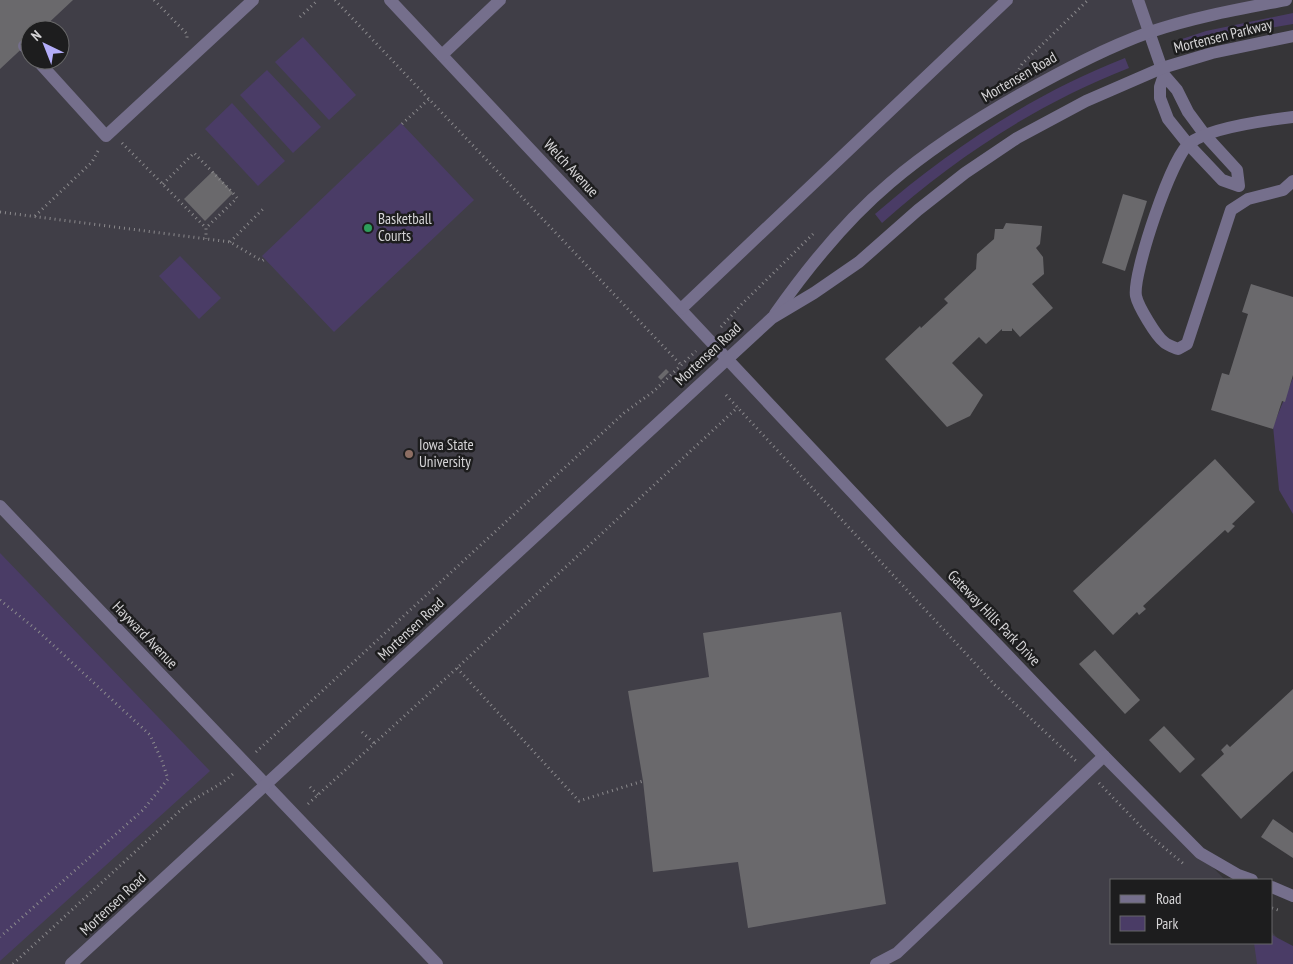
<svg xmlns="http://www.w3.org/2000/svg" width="1293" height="964" viewBox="0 0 1293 964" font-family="'PT Sans Narrow',sans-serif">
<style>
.built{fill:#403e47;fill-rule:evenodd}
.green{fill:#4a3c66}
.building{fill:#6a696c}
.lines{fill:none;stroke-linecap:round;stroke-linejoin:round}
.path{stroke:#8b8a8d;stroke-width:3;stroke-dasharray:1 4;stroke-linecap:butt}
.minor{stroke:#756f8c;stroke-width:12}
.leisure-dot{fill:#2e9e5b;stroke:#1d1d1e;stroke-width:2}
.education-dot{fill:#8d6e63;stroke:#1d1d1e;stroke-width:2}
.labels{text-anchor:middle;stroke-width:5;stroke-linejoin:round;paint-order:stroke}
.street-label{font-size:15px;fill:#d6d5d7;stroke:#1d1d1e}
.poi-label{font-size:15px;fill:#d6d5d7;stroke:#1d1d1e;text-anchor:start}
</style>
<rect width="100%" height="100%" fill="#363538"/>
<path class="built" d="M0 0H1286L1206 16 1068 67 889 184 728 359 1225 880H1112V943H1272V932L1293 955V964H0ZM30 30H60V60H30Z"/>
<g class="green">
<path d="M1293 13V24C1255 30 1218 38 1182 49L1179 40 1206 31Z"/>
<path d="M303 37 356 95 329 120 275 62Z"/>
<path d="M1125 58 1129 68C1037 104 956 157 882 223L875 214C950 149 1033 94 1125 58Z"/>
<path d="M267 70 321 127 293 153 240 95Z"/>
<path d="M232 103 285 161 258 186 205 129Z"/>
<path d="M401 123 474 200 334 332 262 256Z"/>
<path d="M180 256 221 298 199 319 159 276Z"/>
<path d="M1293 378V514L1279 490 1273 426Z"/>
<path d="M0 553 210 771 0 961Z"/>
<path d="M1272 935 1293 946V964H1257L1254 943H1272Z"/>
</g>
<g class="building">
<path d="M0 0H73L41 30H30V41L0 69Z"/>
<path d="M213 171 233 193 205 221 184 199Z"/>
<path d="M1123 194 1147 201 1125 271 1102 263Z"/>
<path d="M1006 223 1042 226 1040 244 1036 248 1043 257 1044 274 1032 284 1053 308 1020 337 1012 328V331H1002V329L986 344 979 337 952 363 983 395 970 416 947 427 885 359 920 326 921 328 948 303 944 299 976 269 977 254 994 239 995 229H1003Z"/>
<path d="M1251 284 1293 297V375L1285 402 1282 401 1273 429 1211 410 1222 373 1229 375 1248 314 1242 312Z"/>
<path d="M666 369 669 372 661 380 658 377Z"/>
<path d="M1215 459 1255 502 1232 524 1235 526 1228 533 1225 530 1143 606 1146 609 1139 615 1137 612 1113 635 1073 591Z"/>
<path d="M841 612 886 904 748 928 738 862 653 872 643 781 628 691 709 677 703 633Z"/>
<path d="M1095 650 1140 700 1125 714 1079 664Z"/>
<path d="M1293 689V771L1241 819 1201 775 1224 754 1221 750 1227 744 1230 747Z"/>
<path d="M1164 726 1195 759 1180 773 1149 740Z"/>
<path d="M1273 819 1293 833V858L1261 837Z"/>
</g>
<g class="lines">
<g class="path">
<path d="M154 0 187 34V38"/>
<path d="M335 0 682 366"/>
<path d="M300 17 318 0"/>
<path d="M1014 78 1022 64 1088 0"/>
<path d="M402 124 429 99"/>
<path d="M122 143 206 228V239"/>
<path d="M163 184 194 153 233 193 237 198 206 228"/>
<path d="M0 212 230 242 262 261 265 259"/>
<path d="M35 216 92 162 98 151"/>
<path d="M230 242 265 207"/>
<path d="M721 327 742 304 813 234"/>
<path d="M726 395 995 685 1076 761"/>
<path d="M0 600 38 631 150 735 162 761 168 779 143 810 0 937"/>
<path d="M457 668 579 801 643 781"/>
<path d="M362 732 375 744"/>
<path d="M256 752 624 413 654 391 696 351"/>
<path d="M1099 783 1149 835 1185 865"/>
<path d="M310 787 318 795"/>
<path d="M308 804 457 668 738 407"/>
<path d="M1272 908 1281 911"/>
<path d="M13 964 185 806C200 794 219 787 233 774"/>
</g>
<g class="minor">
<path d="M390 0 898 541 1104 756 1200 853 1238 875 1252 880"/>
<path d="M1138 0 1164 75 1177 90 1188 112 1205 135 1237 170 1239 186 1222 180 1188 144 1168 119 1160 98V87L1164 75"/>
<path d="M24 46 30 52"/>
<path d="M442 55 500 0"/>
<path d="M37 60 106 136 253 0"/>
<path d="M1293 117C1268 120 1209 128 1190 143 1172 155 1132 275 1136 296 1138 306 1156 336 1164 342 1167 345 1173 347 1178 349L1187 344 1231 210 1248 199 1283 190 1293 181"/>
<path d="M681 309 1007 0"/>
<path d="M775 314C808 267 845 221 890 183 930 149 975 120 1021 94 1062 71 1105 48 1150 32 1194 17 1240 9 1286 0"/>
<path d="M0 506 437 964"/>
<path d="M1272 887 1293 896"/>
<path d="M71 964 772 318 814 293 859 262 918 210 965 173 1017 138 1086 101 1162 68 1212 53 1293 36"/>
<path d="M876 964 897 953 1104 756"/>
</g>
</g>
<circle class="leisure-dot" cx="368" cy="228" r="5"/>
<circle class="education-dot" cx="409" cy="454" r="5"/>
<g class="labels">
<g class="street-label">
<text transform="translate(1223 36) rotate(-14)" y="5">Mortensen Parkway</text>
<text transform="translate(1019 77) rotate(-30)" y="5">Mortensen Road</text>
<text transform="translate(571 168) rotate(47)" y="5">Welch Avenue</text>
<text transform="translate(708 354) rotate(-43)" y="5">Mortensen Road</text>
<text transform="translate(994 618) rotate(46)" y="5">Gateway Hills Park Drive</text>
<text transform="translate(411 629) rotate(-43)" y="5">Mortensen Road</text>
<text transform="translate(145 635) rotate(46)" y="5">Hayward Avenue</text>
<text transform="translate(113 904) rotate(-43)" y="5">Mortensen Road</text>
</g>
<g class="poi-label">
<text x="378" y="224">Basketball<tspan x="378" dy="17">Courts</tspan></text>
<text x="419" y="450">Iowa State<tspan x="419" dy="17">University</tspan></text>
</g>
</g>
<rect x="1110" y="879" width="162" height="65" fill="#1d1d1e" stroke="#676768"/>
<rect x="1120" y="895" width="25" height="8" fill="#756f8c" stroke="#676768"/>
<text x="1156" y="904" font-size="15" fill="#d6d5d7">Road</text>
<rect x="1120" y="916" width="25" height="15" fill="#4a3c66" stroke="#676768"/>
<text x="1156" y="929" font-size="15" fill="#d6d5d7">Park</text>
<g transform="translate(45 45) rotate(317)"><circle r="24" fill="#1d1d1e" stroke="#676768"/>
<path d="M0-4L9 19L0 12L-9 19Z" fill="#b3adf9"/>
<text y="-8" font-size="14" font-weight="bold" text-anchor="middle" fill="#d6d5d7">N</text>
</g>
</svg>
